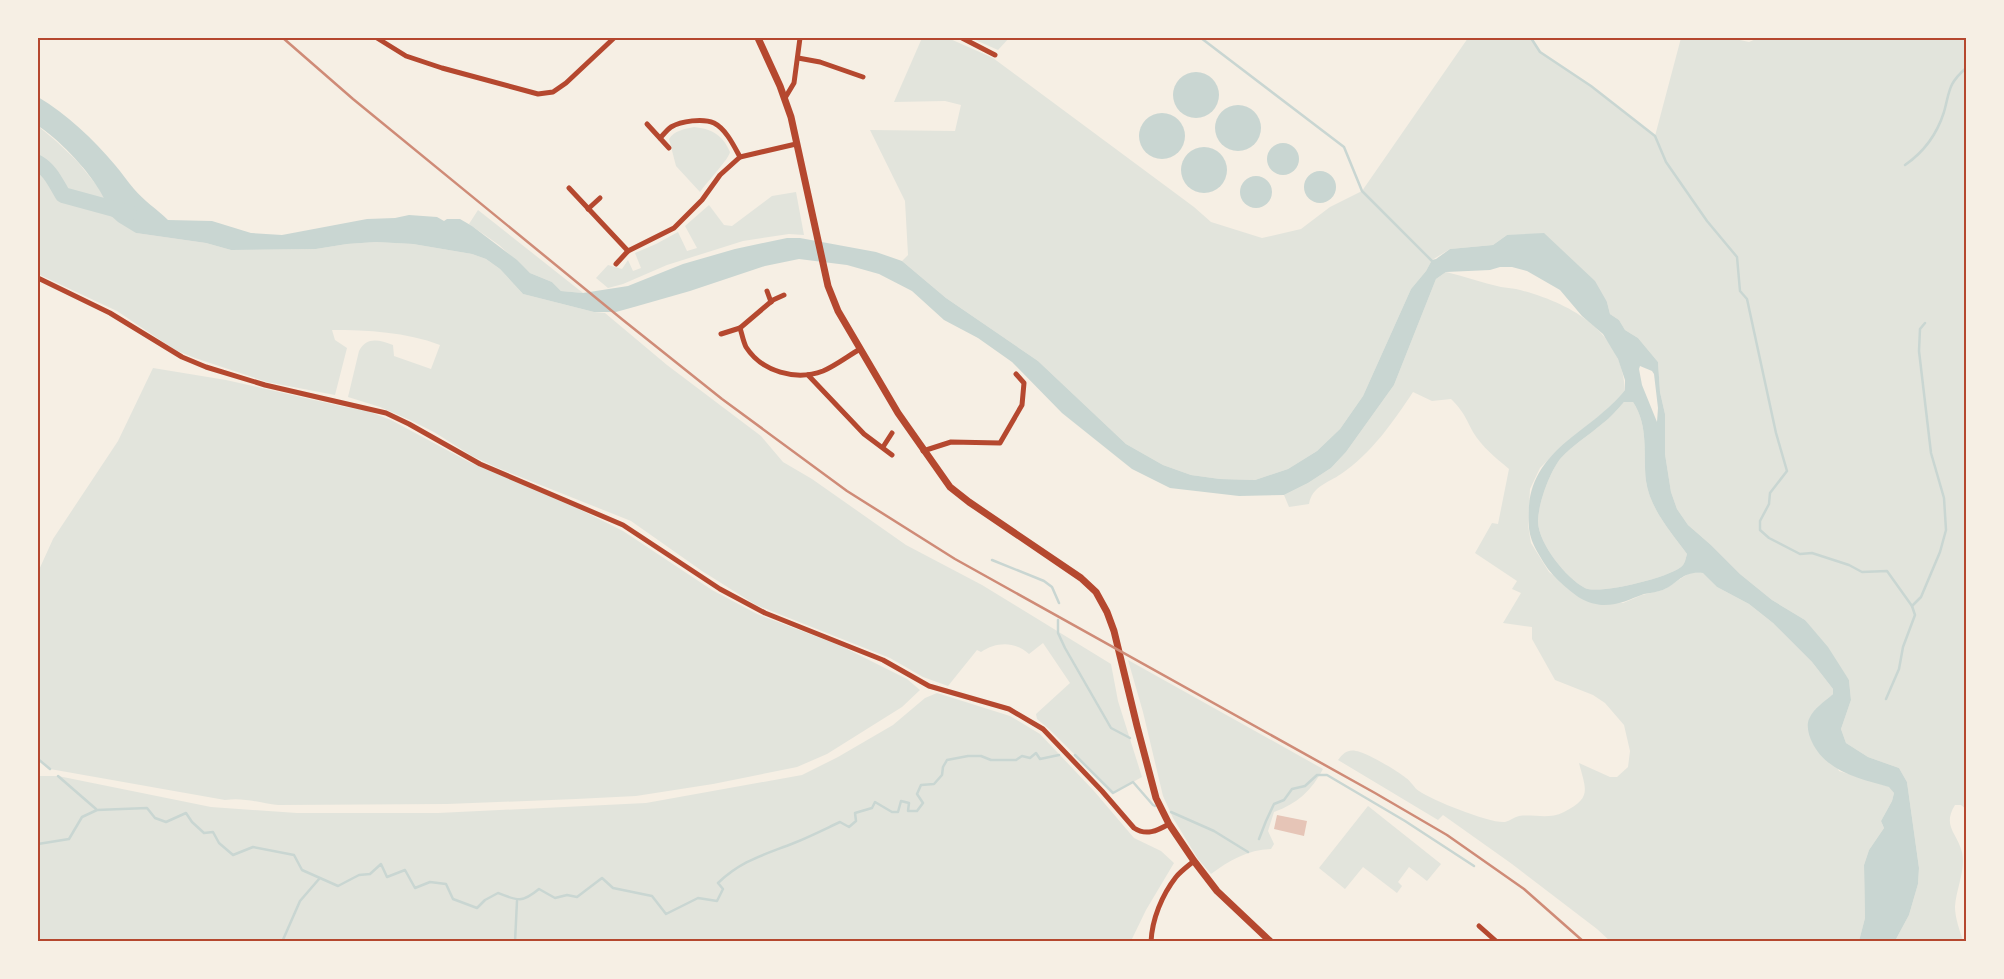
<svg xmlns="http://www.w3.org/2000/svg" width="2004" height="979" viewBox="0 0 2004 979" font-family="'Titillium Web',sans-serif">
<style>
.green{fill:#e2e4dc}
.water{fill:#c9d6d2;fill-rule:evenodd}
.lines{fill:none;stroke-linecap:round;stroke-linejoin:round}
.stream{stroke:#c9d6d2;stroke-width:2.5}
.river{stroke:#c9d6d2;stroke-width:16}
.building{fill:#e6c5b7}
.minor{stroke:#b5482f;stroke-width:5}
.secondary{stroke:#b5482f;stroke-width:7}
.rail{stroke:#cf8b77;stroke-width:2.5}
.neatline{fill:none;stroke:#b5482f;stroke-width:2}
</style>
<rect width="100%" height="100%" fill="#f6efe4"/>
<g class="green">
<path d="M922 38H948L993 58 1194 207 1211 222 1262 238 1301 229 1330 207 1362 191 1468 38H1531L1540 52 1591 86 1655 136 1681 38H1731L1749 42 1758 38H1966V809L1961 805H1955C1942 826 1957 833 1962 852 1966 870 1956 889 1955 907 1955 918 1960 931 1963 941H1895L1909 915 1918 884 1919 868 1907 782 1899 768 1868 757 1846 743 1841 729 1851 700 1849 680 1805 620 1772 600 1740 574 1711 545 1688 525 1677 509 1671 492 1665 454V414L1660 392 1658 362 1638 338 1625 330 1619 320 1610 314 1607 302 1507 235 1493 245 1450 249 1432 260 1426 271 1411 289 1363 396 1340 429 1317 451 1288 469 1255 480 1220 479 1191 475 1163 465 1126 444 1038 361 946 298 902 261 908 255 905 201 870 130 955 131 961 105 945 101 894 102Z"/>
<path d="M971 38H1009L998 50Z"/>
<path d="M38 126 56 141 77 161 98 187 109 204 136 233 206 243 231 250 316 249 347 244 376 242 413 244 472 254 486 259 500 269 523 294 594 312 605 313 667 365 761 436 783 462 812 479 906 545 982 585 1111 664 1118 701 1142 777 1113 793 1049 729 1037 719 1036 714 1070 683 1043 643 1029 654C1015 641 996 642 981 652L977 650 948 686 923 677 890 658 756 605 702 571 631 521 498 468 472 456 434 432 410 420 380 407 348 397 359 351C367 336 379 340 393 345L394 356 431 369 440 345C406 332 368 330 332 330L335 340 347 348 335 395 267 382 195 358 175 350 117 311 38 274Z"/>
<path d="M694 127C712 129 723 135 730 152 729 159 706 183 700 192L676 166 669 139C675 130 685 129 694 127Z"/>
<path d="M796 192 804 235 789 234 743 241 667 265 623 284 608 288 596 278 608 265 622 269 628 260 633 271 641 268 635 253 656 244 678 232 687 251 697 248 685 226 709 205 724 225 732 226 772 196Z"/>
<path d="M478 210 583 293 561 291 552 282 530 273 499 245 469 224Z"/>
<path d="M1446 272C1464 276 1482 283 1501 287 1506 288 1511 288 1516 289 1568 302 1622 330 1625 390L1615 403 1562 446 1540 468 1530 489 1528 525 1531 543 1549 572 1569 588 1623 603 1642 595 1663 590 1691 572 1704 573 1717 587 1749 604 1773 623 1812 662 1833 689V694L1815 710 1839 771 1890 787 1894 793 1892 801 1881 821 1884 828 1869 850 1864 865 1865 918 1859 941H1610L1597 929 1512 864 1443 815 1438 820 1338 760C1344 752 1349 748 1360 752 1370 755 1398 771 1406 778 1411 781 1414 788 1419 791 1431 800 1492 824 1505 822 1510 821 1514 817 1519 816 1535 814 1548 820 1564 812 1592 798 1586 790 1579 763L1610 777H1617L1628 767 1630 751 1624 725 1605 703 1593 695 1555 680 1532 639V627L1503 623 1521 593 1512 589 1517 581 1475 553 1492 523 1498 524 1509 469C1496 458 1482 447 1473 432 1465 417 1464 412 1451 399L1432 401 1413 392C1393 422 1372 453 1341 474 1328 483 1312 486 1309 504L1289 507 1284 495 1308 483 1331 468 1346 452 1394 385 1436 279Z"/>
<path d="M153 368 226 380 345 407 365 410 391 420 469 462 579 509 623 531 712 590 757 614 839 645 907 679 920 690 902 707 827 754 797 767 713 784 636 796 576 799 447 804 278 805C260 803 243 797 225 800L50 769 38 759V572L53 539 118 441Z"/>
<path d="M1624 402H1633C1649 426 1643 454 1646 481 1650 509 1671 532 1687 554 1686 557 1685 563 1683 565 1674 577 1598 595 1585 588 1566 578 1539 544 1538 522 1538 504 1550 471 1561 458 1573 445 1589 435 1602 424 1610 418 1617 410 1624 402Z"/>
<path d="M1128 660 1323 769C1312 790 1297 804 1274 812L1268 831 1274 844 1271 849C1247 850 1230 860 1211 874L1198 859 1173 818 1163 796 1143 712Z"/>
<path d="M937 693 1010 716 1040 734 1094 791 1134 838 1161 851 1174 863 1146 910 1131 941H38V776H58L211 807 297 813H438L646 803 802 775 838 757 893 725 925 698Z"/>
<path d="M1368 806 1441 864 1427 881 1409 867 1398 882 1402 886 1397 893 1363 867 1345 889 1319 868Z"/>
</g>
<g class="water">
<circle cx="1196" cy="95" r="23"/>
<path d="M38 97C67 114 93 139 115 165 122 173 127 181 134 189 144 201 157 209 168 220L212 221 251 233 282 235 367 219 395 218 409 215 437 217 444 221 447 219H460L472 226 517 260 530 273 552 282 561 291 583 293 628 286 683 264 735 249 787 238H800L876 252 902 261 946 298 1038 361 1126 444 1163 465 1191 475 1220 479 1255 480 1288 469 1317 451 1340 429 1363 396 1411 289 1426 271 1432 260 1436 259 1450 249 1493 245 1507 235 1544 233 1595 281 1607 302 1610 314 1619 320 1625 330 1638 338 1658 362 1660 392 1665 414V454L1671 492 1677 509 1688 525 1711 545 1740 574 1772 600 1805 620 1828 647 1849 680 1851 700 1841 729 1846 743 1868 757 1899 768 1907 782 1919 868 1918 884 1909 915 1895 941H1859L1865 918 1864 865 1869 850 1884 828 1881 821 1892 801 1894 793 1889 787C1861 779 1826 772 1812 742 1809 736 1806 726 1809 719 1814 708 1824 702 1833 694V689L1812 662 1773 623 1749 604 1717 587 1703 573C1682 571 1680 582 1663 590 1657 592 1650 593 1644 594 1630 599 1620 605 1604 605 1599 605 1590 603 1586 601 1575 597 1552 576 1546 566 1531 542 1527 535 1529 506 1534 447 1593 431 1625 390V380L1618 359 1603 334 1582 316 1560 290 1527 271 1512 267H1500L1490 270 1446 272 1436 279 1394 385 1346 452 1331 468 1308 483 1284 495 1239 496 1170 488 1132 469 1062 413 1012 362 978 338 944 320 912 291 879 274 847 265 799 259 765 266 690 291 634 307 616 312H594L523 294 500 269 486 259 472 254 413 244 376 242 347 244 316 249 231 250 206 243 136 233 118 222 109 214C107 188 60 139 38 126ZM1640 366 1652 371 1654 374 1658 408 1657 422 1642 385 1639 369ZM1624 402H1633C1649 426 1643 454 1646 481 1650 509 1671 532 1687 554 1686 557 1685 563 1683 565 1674 577 1598 595 1585 588 1566 578 1539 544 1538 522 1538 504 1550 471 1561 458 1573 445 1589 435 1602 424 1610 418 1617 410 1624 402Z"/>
<circle cx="1238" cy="128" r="23"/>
<circle cx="1162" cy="136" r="23"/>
<circle cx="1283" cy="159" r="16"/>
<circle cx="1204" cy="170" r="23"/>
<circle cx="1320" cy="187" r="16"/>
<circle cx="1256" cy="192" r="16"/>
</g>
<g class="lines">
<g class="stream">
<path d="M1201 38 1344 147 1362 191 1433 262"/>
<path d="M1531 38 1540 52 1591 86 1655 136 1666 162 1707 221 1737 257 1740 291 1747 299 1776 433 1787 471 1770 493 1769 504 1760 521V530L1769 538 1800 554 1812 553 1849 565 1862 572 1887 571 1912 606 1915 615 1903 647 1899 669 1886 699"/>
<path d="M1905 165C1924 152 1937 134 1944 112 1950 90 1948 84 1966 68"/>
<path d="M992 560 1044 581 1052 587 1059 603"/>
<path d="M1912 606 1921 597 1940 552 1946 530 1944 498 1931 453 1919 351 1920 329 1925 323"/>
<path d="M1058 620V633L1065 648 1111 728 1130 738"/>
<path d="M1075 755 1113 793 1133 782 1153 805 1155 806"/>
<path d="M38 759 50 769"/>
<path d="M58 776 96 809"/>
<path d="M1171 812 1214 831 1248 852"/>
<path d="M1259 839 1266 821 1274 804 1284 800 1292 789 1305 786 1317 775H1327L1405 821 1474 866"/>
<path d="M38 844 69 839 82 817 97 810 147 808 155 818 166 822 186 813 192 822 204 833 213 832 219 843 233 855 253 847 294 855 302 870 338 886 359 875 370 874 381 864 387 877 405 870 415 888 430 882 446 884 453 899 477 908 485 900 498 893C518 901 522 903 539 889L555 898 567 895 577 897 602 878 613 888 652 896 666 914 698 898 717 901 723 889 718 883C742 860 764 855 794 843 809 837 825 829 840 822L849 827 856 821 855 813 872 808 875 802 892 812H898L901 801 909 803 908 811H917L923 803 917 794 921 785 934 784 942 775 943 767 947 760 968 756H981L991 760H1016L1022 756 1030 758 1036 753 1040 759 1059 755"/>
<path d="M282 942 300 901 319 879"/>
<path d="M515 942 517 901"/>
</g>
<path class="river" d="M38 163C51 171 55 182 63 195L129 213"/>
</g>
<path class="building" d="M1277 815 1307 821 1304 836 1274 829Z"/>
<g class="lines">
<g class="minor">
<path d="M377 38 406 56 442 68 538 94 553 92 566 83 614 38"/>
<path d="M962 38 995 55"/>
<path d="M798 58 820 62 863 77"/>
<path d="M785 98 794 83 800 38"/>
<path d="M647 124 669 148"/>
<path d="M660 138C663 135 667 130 671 127 681 121 703 118 714 123 726 129 734 146 740 157"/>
<path d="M569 188 628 251 674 228 702 200 720 175 740 157 796 144"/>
<path d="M588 209 600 198"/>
<path d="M616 264 628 251"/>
<path d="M38 278 110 313 182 357 206 367 265 385 386 413 409 424 480 464 623 525 720 589 765 613 883 660 929 686 1009 709 1043 729 1102 791 1134 828C1146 836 1157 831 1169 824"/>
<path d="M767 291 771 302"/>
<path d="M784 295 773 300 740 328C742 334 743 341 746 347 762 372 796 381 823 371 835 366 848 356 860 349"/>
<path d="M721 334 740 328"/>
<path d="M808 375 864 434 892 455"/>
<path d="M883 447 892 433"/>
<path d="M923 451 951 442 1000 443 1022 405 1024 383 1016 374"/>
<path d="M1479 926 1497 942"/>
<path d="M1151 942C1152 919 1162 895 1176 877 1181 871 1188 866 1194 861"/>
</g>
<path class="secondary" d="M758 38 780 86 791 117 828 286 838 311 898 413 950 487 969 502 1081 578 1096 592 1107 612 1114 631 1137 726 1156 798 1169 824 1194 861 1217 891 1271 942"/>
<path class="rail" d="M283 38 353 99 623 320 722 399 847 491 955 559 1375 793 1447 835 1524 889 1584 942"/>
</g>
<rect width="2004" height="979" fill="none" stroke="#f6efe4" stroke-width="78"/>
<rect x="39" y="39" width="1926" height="901" class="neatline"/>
</svg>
